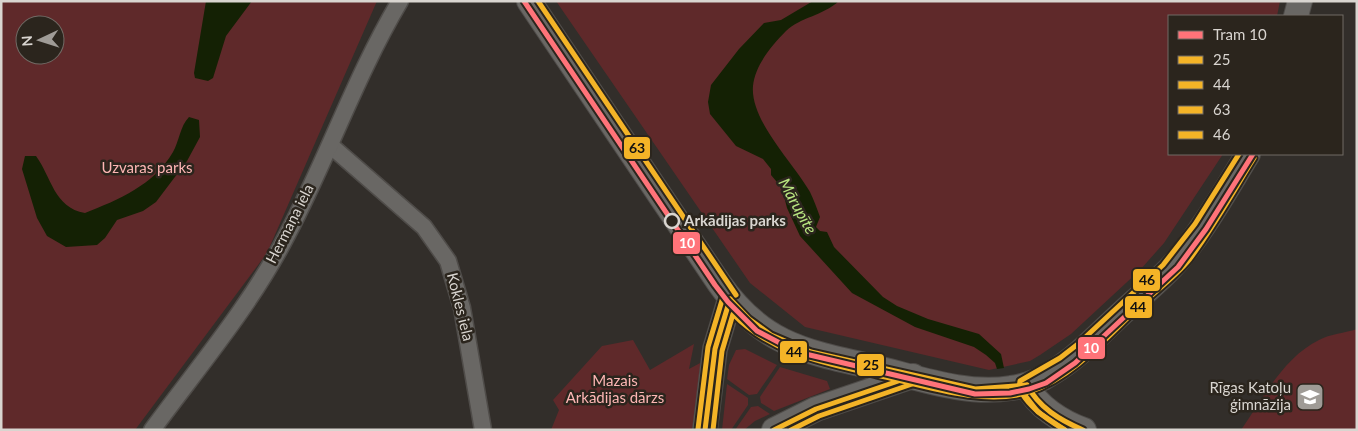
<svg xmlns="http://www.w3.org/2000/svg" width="1358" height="431" viewBox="0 0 1358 431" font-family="Lato,sans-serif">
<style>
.green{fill:#5f292a;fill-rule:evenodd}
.water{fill:#142104}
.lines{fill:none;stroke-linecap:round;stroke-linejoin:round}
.street-casing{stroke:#4f4c49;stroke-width:19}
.secondary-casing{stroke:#4f4c49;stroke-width:26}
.street{stroke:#696764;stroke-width:16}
.secondary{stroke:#696764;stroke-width:24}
.bus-1-casing{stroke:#2b251d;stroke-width:9}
.bus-2-casing{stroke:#2b251d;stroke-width:9}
.bus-3-casing{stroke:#2b251d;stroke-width:9}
.bus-4-casing{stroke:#2b251d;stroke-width:9}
.bus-1{stroke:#f4b427;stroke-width:5}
.bus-2{stroke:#f4b427;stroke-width:5}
.bus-3{stroke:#f4b427;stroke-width:5}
.bus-4{stroke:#f4b427;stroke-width:5}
.tram-1-casing{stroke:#2b251d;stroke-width:9}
.tram-1{stroke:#ff7379;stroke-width:5}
.stop-dot{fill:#2b251d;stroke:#d9d5d0;stroke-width:2.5}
.labels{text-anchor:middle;stroke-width:5;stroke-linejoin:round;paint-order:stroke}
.park-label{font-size:15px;fill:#fdb6b4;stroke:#2b251d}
.stop-label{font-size:15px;font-weight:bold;fill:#d9d5d0;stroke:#2b251d;text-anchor:start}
.street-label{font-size:15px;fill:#d9d5d0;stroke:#2b251d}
.poi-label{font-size:15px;fill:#d9d5d0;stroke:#2b251d;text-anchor:end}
.water-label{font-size:16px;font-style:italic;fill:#b9e781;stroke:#2b251d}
.line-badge{stroke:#2b251d;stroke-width:2}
.badge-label{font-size:14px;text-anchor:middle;font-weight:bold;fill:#fff}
.pale-badge-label{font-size:14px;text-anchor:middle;font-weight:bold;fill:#111}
</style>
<rect width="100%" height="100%" fill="#322e2a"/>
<g class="green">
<path d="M1 1H377L267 253 135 430H1ZM25 25H55V55H25Z"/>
<path d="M556 1H1280L1277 16H1169V154H1223L1164 243 1140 270 1071 334 1040 355 1030 361 989 370 805 327 750 283Z"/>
<path d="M1357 329V430H1241C1263 398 1284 357 1319 340 1330 334 1345 333 1357 329Z"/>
<path d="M633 340 650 370 694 344 689 369 702 362 694 430H551L559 410 553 400 602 346Z"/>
<path d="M745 349 777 365 757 394 749 395 727 379 729 365 736 350Z"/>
<path d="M780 367 827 381 830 389 774 411 761 403 760 397Z"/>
<path d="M727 384 748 398V405L731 430H722Z"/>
<path d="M758 406 770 414 755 421 744 430H735L751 407Z"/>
</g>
<g class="water">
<path d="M206 1H252L226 36 213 78 208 81 195 78 194 73Z"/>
<path d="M813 1H839C822 16 801 17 786 31 772 45 755 65 753 86 750 121 794 163 810 192 814 200 817 209 820 217L816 227 820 231 827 232 834 247 883 297 897 306 928 319 979 334 1001 354 1004 368 997 369 995 363 986 355 974 347 915 327 852 293 800 236 787 208 782 188 771 175V169L763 159 736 146 710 114 708 102 711 85 739 49 764 23 781 20Z"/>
<path d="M189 117 199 120 200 137 187 161 156 202 143 211 117 220 105 238 97 245 66 247 47 236 37 218 22 169 25 156H36C51 176 54 208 85 213 118 200 154 185 173 152 179 142 180 126 189 117Z"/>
</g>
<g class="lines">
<defs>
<g id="street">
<path d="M330 145 424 227 448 261 462 308 483 430"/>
<path d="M152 430C199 366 252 304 288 233 328 157 356 75 400 1"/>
</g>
<g id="secondary">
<path d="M529 1 719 283C761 343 802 351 869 366 914 376 964 396 1011 388 1026 386 1040 381 1053 372 1078 357 1100 333 1122 313 1142 294 1165 277 1182 255 1207 224 1227 188 1248 154"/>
<path d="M1296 16 1300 1"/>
<path d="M1027 385C1036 406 1062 422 1084 430"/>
<path d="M705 430 715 349 730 299"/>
<path d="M774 430 816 409 913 376"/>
</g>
</defs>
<use href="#street" class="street-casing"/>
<use href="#secondary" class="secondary-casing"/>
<use href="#street" class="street"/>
<use href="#secondary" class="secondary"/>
<defs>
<g id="bus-1">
<path d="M730 299 749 319 771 335 811 352 975 389 1027 385"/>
<path d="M1027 385C1039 408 1060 420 1083 430"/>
<path d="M705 430 715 349 730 299"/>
<path d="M774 430 816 409 913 376"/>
</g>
<g id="bus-2">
<path d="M1020 389 1038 412 1065 430"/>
<path d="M713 430 722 351 733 314C772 354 825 363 877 375 922 385 984 407 1029 392 1073 378 1109 335 1142 304 1157 290 1176 276 1189 260 1213 228 1233 192 1254 158"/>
<path d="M791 430 819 416 915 383"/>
</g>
<g id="bus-3">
<path d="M538 1 736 295"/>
<path d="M698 429 708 347 723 297"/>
</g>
<path id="bus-4" d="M1065 430C1051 422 1016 400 1020 381L1060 358 1078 344 1163 265 1195 224 1239 154"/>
</defs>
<use href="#bus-1" class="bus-1-casing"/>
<use href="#bus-2" class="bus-2-casing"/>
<use href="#bus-3" class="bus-3-casing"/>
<use href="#bus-4" class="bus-4-casing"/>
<use href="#bus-1" class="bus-1"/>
<use href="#bus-2" class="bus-2"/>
<use href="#bus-3" class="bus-3"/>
<use href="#bus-4" class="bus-4"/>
<defs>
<path id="tram-1" d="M524 1 715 285 728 302 757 331 797 352 975 394 1010 393 1029 389 1046 383 1075 363 1178 267 1206 229 1253 154"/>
</defs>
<use href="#tram-1" class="tram-1-casing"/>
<use href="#tram-1" class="tram-1"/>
</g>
<defs>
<symbol id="school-square" viewBox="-11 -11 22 22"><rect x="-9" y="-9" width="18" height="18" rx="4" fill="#9f9b96" stroke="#2b251d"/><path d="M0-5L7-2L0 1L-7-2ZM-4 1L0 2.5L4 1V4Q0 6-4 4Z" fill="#fff"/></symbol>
</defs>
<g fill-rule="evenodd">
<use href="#school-square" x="1294" y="381" width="32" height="32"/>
</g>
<circle class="stop-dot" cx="672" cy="221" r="7"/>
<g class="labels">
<g class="park-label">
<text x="147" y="173">Uzvaras parks</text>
<text x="615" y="386">Mazais<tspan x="615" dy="17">Arkādijas dārzs</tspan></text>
</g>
<g class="stop-label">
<text x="684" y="226">Arkādijas parks</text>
</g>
<g class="street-label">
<text transform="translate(290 224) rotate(-63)" y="5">Hermaņa iela</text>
<text transform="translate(460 307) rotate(76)" y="5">Kokles iela</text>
</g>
<g class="poi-label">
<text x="1291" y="393">Rīgas Katoļu<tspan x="1291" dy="17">ģimnāzija</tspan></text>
</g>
<g class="water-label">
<text transform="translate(798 206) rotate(61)" y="6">Mārupīte</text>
</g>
</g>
<g class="line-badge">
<rect x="623" y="136" width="28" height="24" rx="5" fill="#f4b427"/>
<rect x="672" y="231" width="29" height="24" rx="5" fill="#ff7379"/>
<rect x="1132" y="268" width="29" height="24" rx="5" fill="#f4b427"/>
<rect x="1124" y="295" width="29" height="24" rx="5" fill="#f4b427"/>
<rect x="1077" y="336" width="29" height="24" rx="5" fill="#ff7379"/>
<rect x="779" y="340" width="29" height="24" rx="5" fill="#f4b427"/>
<rect x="856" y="353" width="29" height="24" rx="5" fill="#f4b427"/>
</g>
<g class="badge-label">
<text x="687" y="248">10</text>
<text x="1091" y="353">10</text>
</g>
<g class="pale-badge-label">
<text x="637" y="153">63</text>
<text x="1147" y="285">46</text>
<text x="1138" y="312">44</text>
<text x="794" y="357">44</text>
<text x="871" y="370">25</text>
</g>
<rect width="1358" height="431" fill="none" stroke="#d9d5d0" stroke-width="5"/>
<rect x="1168" y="15" width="175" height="140" fill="#2b251d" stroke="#716b65"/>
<rect x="1178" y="31" width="25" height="8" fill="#ff7379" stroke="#716b65"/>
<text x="1213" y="40" font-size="15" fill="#d9d5d0">Tram 10</text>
<rect x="1178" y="56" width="25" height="8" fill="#f4b427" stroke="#716b65"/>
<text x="1213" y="65" font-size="15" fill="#d9d5d0">25</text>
<rect x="1178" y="81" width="25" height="8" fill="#f4b427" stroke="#716b65"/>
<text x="1213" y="90" font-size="15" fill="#d9d5d0">44</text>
<rect x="1178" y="106" width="25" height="8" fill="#f4b427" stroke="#716b65"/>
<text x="1213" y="115" font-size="15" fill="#d9d5d0">63</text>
<rect x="1178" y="131" width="25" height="8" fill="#f4b427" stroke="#716b65"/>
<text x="1213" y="140" font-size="15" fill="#d9d5d0">46</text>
<g transform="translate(40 40) rotate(266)"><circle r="24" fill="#2b251d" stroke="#716b65"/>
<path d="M0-4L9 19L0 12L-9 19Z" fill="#9f9b96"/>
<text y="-8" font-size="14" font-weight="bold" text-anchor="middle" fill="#d9d5d0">N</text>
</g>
</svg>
